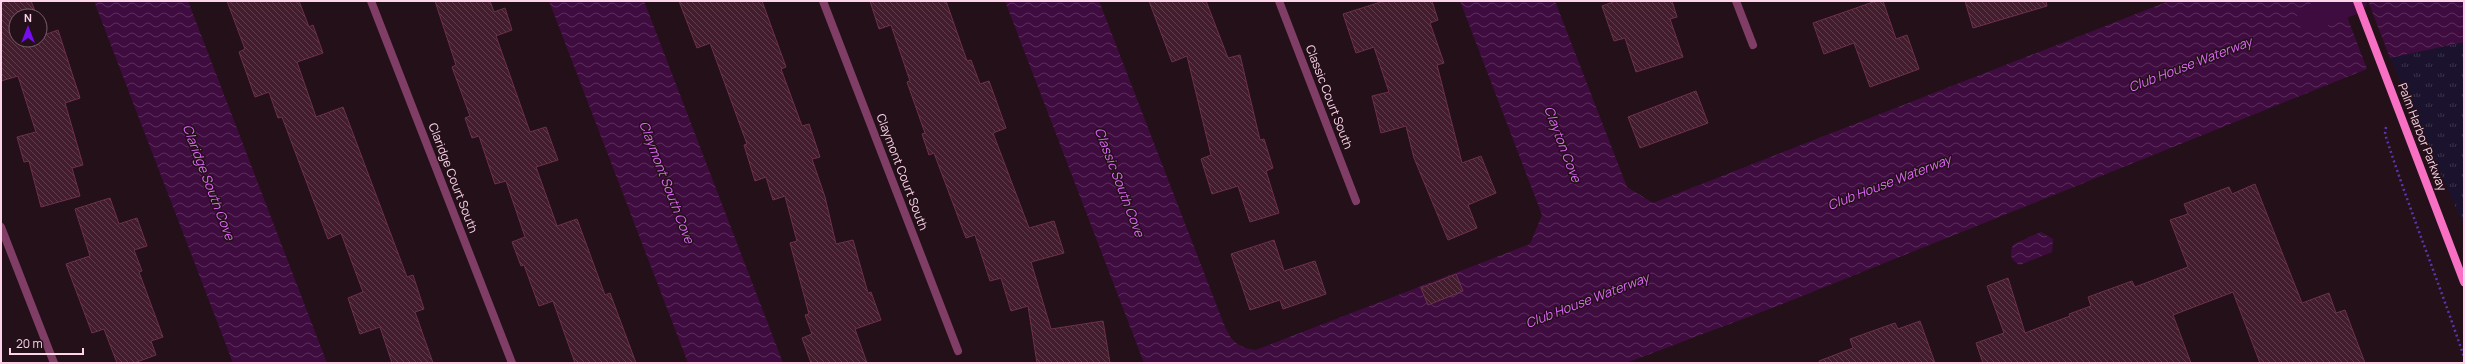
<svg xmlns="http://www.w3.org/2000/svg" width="2465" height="364" viewBox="0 0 2465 364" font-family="Manrope,sans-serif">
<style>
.grass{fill:url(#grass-tufts)}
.water{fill:url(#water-waves)}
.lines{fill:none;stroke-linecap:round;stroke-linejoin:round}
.canal{stroke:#3f0c40;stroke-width:26}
.building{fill:url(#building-back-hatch);stroke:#6e304b}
.path{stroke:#5a35b0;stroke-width:2.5;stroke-dasharray:2 3;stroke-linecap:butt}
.street{stroke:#803d65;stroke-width:8}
.secondary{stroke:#f870c3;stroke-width:8}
.labels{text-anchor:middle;stroke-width:3;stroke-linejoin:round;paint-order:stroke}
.street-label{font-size:12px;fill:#fdd4e9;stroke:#241019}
.water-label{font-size:13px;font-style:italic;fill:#de68f7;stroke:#241019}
</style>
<defs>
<pattern id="grass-tufts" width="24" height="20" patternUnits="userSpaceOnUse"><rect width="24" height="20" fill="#1b132d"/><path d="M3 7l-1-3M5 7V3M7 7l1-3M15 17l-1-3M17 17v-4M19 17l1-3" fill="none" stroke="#3d344b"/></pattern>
<pattern id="water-waves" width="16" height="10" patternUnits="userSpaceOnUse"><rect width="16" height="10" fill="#3f0c40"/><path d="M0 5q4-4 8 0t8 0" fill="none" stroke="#5c2e5c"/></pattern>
<pattern id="building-back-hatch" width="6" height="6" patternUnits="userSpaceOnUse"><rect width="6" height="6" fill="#431d2d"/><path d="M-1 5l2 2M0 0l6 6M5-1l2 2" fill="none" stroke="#5f3d4b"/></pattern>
</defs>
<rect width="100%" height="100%" fill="#241019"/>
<path class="grass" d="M2464 42V226L2390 58Z"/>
<g class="water">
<path d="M94 1H188L327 363H233Z"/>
<path d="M549 1H644L783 363H688Z"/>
<path d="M1005 1H1099L1225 327C1232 342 1239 348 1256 350L1530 244 1542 215 1460 1H1555L1627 187 1653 203 2169 1H2341L2367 69 1780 305 1626 363H1144Z"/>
<path d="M2368 1H2464V42L2390 58Z"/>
<path d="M2041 232 2053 239 2052 252 2020 265C2011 261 2008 253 2014 244Z"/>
</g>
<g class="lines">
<path class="canal" d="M2310 18 2354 1"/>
</g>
<g class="building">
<path d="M1 1H31L37 16H16V40H40V25L44 35 58 30 80 98 65 103 83 165 72 168 80 196 41 207 29 161 24 162 17 137 36 132 18 76 1 81Z"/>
<path d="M227 1H299L309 27 313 25 323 53 297 62 316 117 343 107 407 277 413 275 424 309 415 312 433 363H392L380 327 360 334 348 298 363 292 341 233 328 239 282 117 278 118 269 92 255 97 239 52 245 49Z"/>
<path d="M435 1H490L494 12 505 8 512 30 496 36 530 132 546 127 558 160 536 167 557 226 577 219 605 295 610 293 636 363H575L553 301 539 306 524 265 521 266 512 242 525 237 506 181 495 184 479 136 472 138 465 118 470 116 452 67 456 65Z"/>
<path d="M679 1H762L786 67 781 69 802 126 809 124 820 157 812 159 825 197 836 244 853 240 868 293 871 292 881 320 855 329 867 363H811L802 338 812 334 805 315 809 314 790 243 797 241 785 196 773 200 766 177 755 181 744 145 747 144 710 43 697 48Z"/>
<path d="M870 1H946L967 61 971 60 980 84 989 81 1006 128 993 133 1029 228 1054 221 1064 253 1031 262 1051 329 1103 321 1110 363H1037L1028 306 1011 311 1001 278 990 281 975 235 966 238 934 153 929 155 922 134 925 133 907 82 910 81 891 25 879 29Z"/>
<path d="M1149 1H1206L1228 58 1240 55 1260 140 1264 139 1273 168 1266 171 1279 213 1250 222 1238 186 1212 194 1201 159 1211 155 1187 56 1172 62Z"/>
<path d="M1384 1H1432L1438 20 1430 23 1444 63 1437 65 1462 163 1481 156 1496 193 1468 205 1477 228 1448 240 1414 158 1406 126 1381 133 1372 96 1389 92 1374 47 1356 53 1343 14Z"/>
<path d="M1616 1H1672L1677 17 1670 19 1683 57 1636 72 1625 38 1614 41 1602 6Z"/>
<path d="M1876 1H1883L1896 39 1907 35 1919 69 1870 87 1854 43 1824 54 1813 23Z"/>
<path d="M1965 1H2046L2047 6 1973 28Z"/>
<path d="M1696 91 1708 123 1640 148 1628 117Z"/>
<path d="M2255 184 2302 303 2329 293 2336 313 2345 310 2365 363H2260L2233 292 2173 315 2191 363H1983L1976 343 2004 333 1987 286 2008 278 2025 333 2070 316 2069 314 2091 306 2088 297 2132 281 2135 287 2188 267 2170 220 2188 214 2184 204 2229 187 2232 194Z"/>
<path d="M110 198 119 224 137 218 147 246 134 250 142 271 139 272 163 337 151 341 156 355 134 363H117L104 329 92 333 66 264 90 256 75 209Z"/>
<path d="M1274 240 1284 271 1315 261 1326 294 1283 309 1280 300 1250 310 1231 254Z"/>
<path d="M1456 274 1463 291 1428 305 1421 288Z"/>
<path d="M1920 321 1935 363H1820L1819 361 1853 348 1850 339 1895 323 1898 329Z"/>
</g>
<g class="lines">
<path class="path" d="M2386 127 2385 134C2409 209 2439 282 2464 357"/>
<g class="street">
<path d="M371 1 512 363"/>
<path d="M823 1 958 351"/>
<path d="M1279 1 1356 201"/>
<path d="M1736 1 1753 45"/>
<path d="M1 227 54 363"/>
</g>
<path class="secondary" d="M2357 1 2464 282"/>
</g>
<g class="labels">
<g class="street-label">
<text transform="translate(1329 97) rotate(69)" y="4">Classic Court South</text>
<text transform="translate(2422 137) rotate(69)" y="4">Palm Harbor Parkway</text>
<text transform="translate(902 172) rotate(69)" y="4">Claymont Court South</text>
<text transform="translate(453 178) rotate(69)" y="4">Claridge Court South</text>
</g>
<g class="water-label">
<text transform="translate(2190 64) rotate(-21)" y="5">Club House Waterway</text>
<text transform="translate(1563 144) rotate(69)" y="5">Clayton Cove</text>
<text transform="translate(209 182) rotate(69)" y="5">Claridge South Cove</text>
<text transform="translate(667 182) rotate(69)" y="5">Claymont South Cove</text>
<text transform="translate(1120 182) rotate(69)" y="5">Classic South Cove</text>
<text transform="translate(1889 182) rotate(-21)" y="5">Club House Waterway</text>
<text transform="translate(1587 300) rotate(-21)" y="5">Club House Waterway</text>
</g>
</g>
<rect width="2465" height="364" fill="none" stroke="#fdd4e9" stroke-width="4"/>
<g transform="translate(28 28)"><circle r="19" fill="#241019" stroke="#7b5e6c"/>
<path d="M0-3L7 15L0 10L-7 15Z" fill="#760cf1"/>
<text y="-6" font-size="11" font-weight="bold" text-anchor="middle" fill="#fdd4e9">N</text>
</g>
<path d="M10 348v6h73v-6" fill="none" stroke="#fdd4e9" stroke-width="2"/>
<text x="16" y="348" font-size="12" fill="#fdd4e9" stroke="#241019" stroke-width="3" paint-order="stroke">20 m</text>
</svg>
